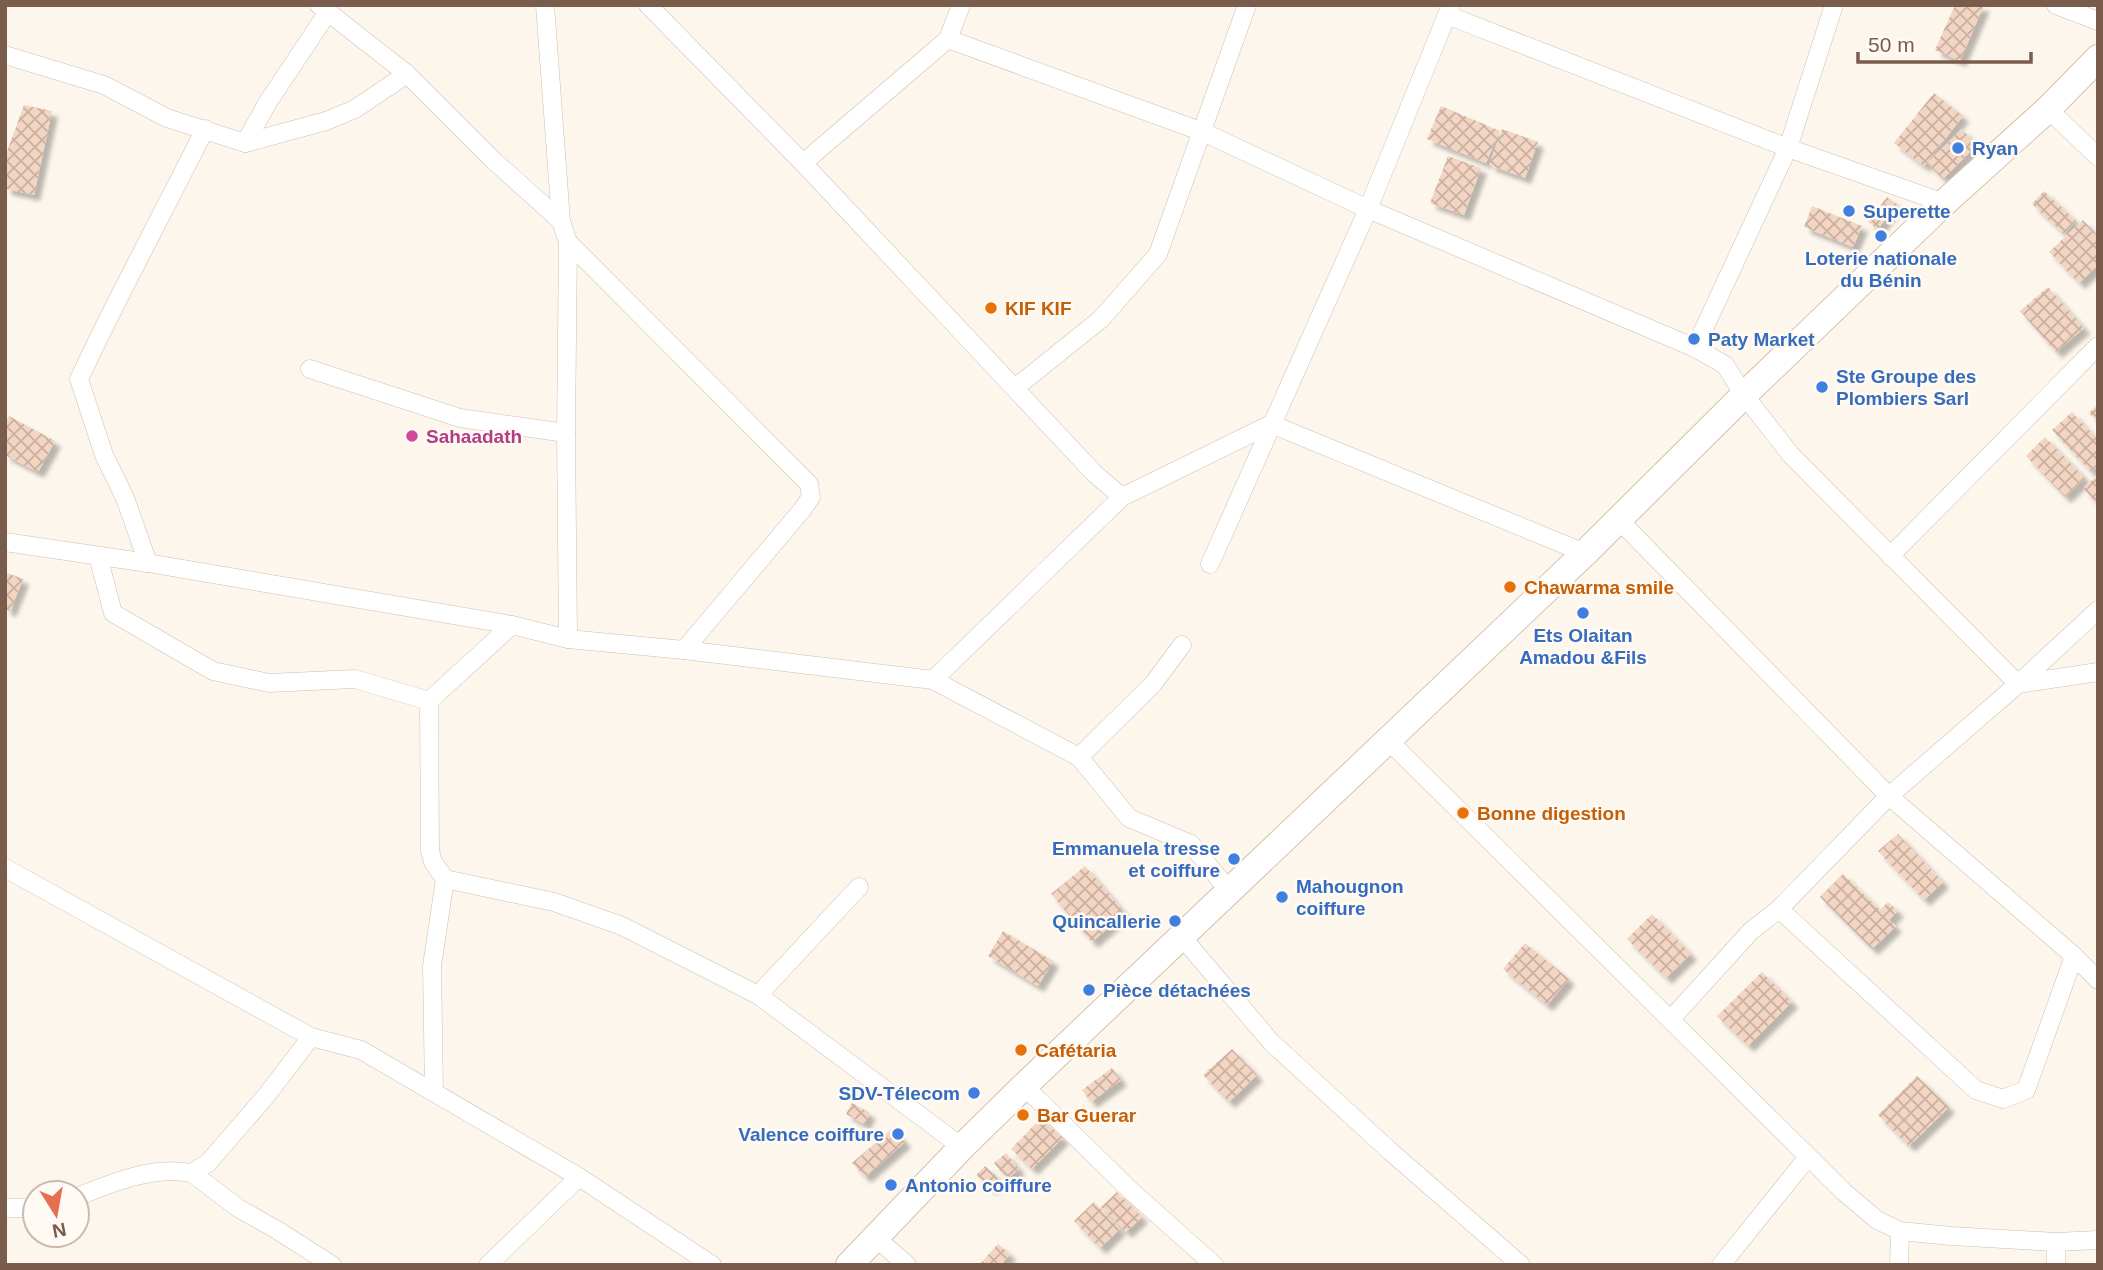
<svg xmlns="http://www.w3.org/2000/svg" width="2103" height="1270" viewBox="0 0 2103 1270" font-family="Helvetica,sans-serif">
<style>
.building{fill:url(#building-cross-hatch);filter:url(#shadow)}
.lines{fill:none;stroke-linecap:round;stroke-linejoin:round}
.minor-casing{stroke:#d1beb0;stroke-width:19}
.secondary-casing{stroke:#d6c0b0;stroke-width:28}
.minor{stroke:#fff;stroke-width:18}
.secondary{stroke:#fff;stroke-width:26}
.shop-dot{fill:#3f7fe0;stroke:#fffaf3;stroke-width:2.5}
.food-dot{fill:#e8710a;stroke:#fffaf3;stroke-width:2.5}
.hotel-dot{fill:#d1479c;stroke:#fffaf3;stroke-width:2.5}
.labels{text-anchor:middle;stroke-width:5;stroke-linejoin:round;paint-order:stroke}
.shop-label{font-size:19px;font-weight:bold;fill:#366cbe;stroke:#fffaf3;text-anchor:start}
.food-label{font-size:19px;font-weight:bold;fill:#c56008;stroke:#fffaf3;text-anchor:start}
.hotel-label{font-size:19px;font-weight:bold;fill:#b23c85;stroke:#fffaf3;text-anchor:start}
</style>
<defs>
<pattern id="building-cross-hatch" width="8" height="8" patternUnits="userSpaceOnUse" patternTransform="scale(1.75)"><rect width="8" height="8" fill="#f3d5c3"/><path d="M0 0l8 8M0 8l8-8" fill="none" stroke="#cab0a1"/></pattern>
<filter id="shadow"><feDropShadow dx="6" dy="6" stdDeviation="2" flood-color="#0004"/></filter>
</defs>
<rect width="100%" height="100%" fill="#fdf6ec"/>
<g class="building">
<path d="M1955 5H1984L1960 61 1935 50Z"/>
<path d="M1934 93 1963 116 1924 166 1894 143Z"/>
<path d="M24 105 52 111 34 195 6 189 5 185V157Z"/>
<path d="M1441 106 1500 131 1486 163 1427 139Z"/>
<path d="M1502 129 1538 142 1525 178 1489 165Z"/>
<path d="M1962 129 1977 145 1943 179 1927 163Z"/>
<path d="M1448 156 1481 168 1464 215 1430 203Z"/>
<path d="M2044 191 2076 221 2064 234 2032 204Z"/>
<path d="M1887 197 1897 204 1878 229 1868 222Z"/>
<path d="M1812 206 1862 226 1853 247 1804 227Z"/>
<path d="M2083 220 2098 236V265L2079 283 2049 252Z"/>
<path d="M2048 287 2084 328 2056 352 2020 311Z"/>
<path d="M2098 404V422L2089 413Z"/>
<path d="M2072 412 2098 440V466L2091 472 2052 430Z"/>
<path d="M9 416 55 441 38 472 5 455V422Z"/>
<path d="M2045 437 2085 478 2065 497 2026 456Z"/>
<path d="M2098 475V505L2083 488Z"/>
<path d="M5 572 23 579 10 611 5 609Z"/>
<path d="M1898 834 1943 882 1924 900 1878 851Z"/>
<path d="M1085 866 1125 913 1092 942 1051 894Z"/>
<path d="M1843 874 1880 910 1888 902 1898 911 1889 920 1896 926 1872 949 1820 897Z"/>
<path d="M1652 914 1691 954 1666 978 1627 939Z"/>
<path d="M1003 931 1053 961 1038 986 988 956Z"/>
<path d="M1525 943 1569 979 1547 1005 1503 969Z"/>
<path d="M1762 972 1792 1002 1748 1046 1717 1016Z"/>
<path d="M1232 1049 1257 1075 1229 1102 1203 1075Z"/>
<path d="M1112 1068 1121 1080 1091 1102 1082 1090Z"/>
<path d="M1917 1076 1949 1107 1909 1146 1878 1115Z"/>
<path d="M852 1103 870 1113 864 1124 846 1114Z"/>
<path d="M1041 1118 1063 1138 1032 1169 1011 1149Z"/>
<path d="M893 1128 905 1142 865 1177 852 1163Z"/>
<path d="M1006 1153 1019 1169 1007 1179 994 1163Z"/>
<path d="M985 1166 1000 1180 991 1189 976 1175Z"/>
<path d="M1117 1192 1142 1217 1126 1232 1101 1207Z"/>
<path d="M1094 1202 1120 1229 1100 1248 1074 1221Z"/>
<path d="M998 1244 1010 1254 1001 1265H979Z"/>
</g>
<g class="lines">
<defs>
<g id="minor">
<path d="M319 5 407 74 493 160 561 221"/>
<path d="M648 5 803 163 1095 474 1122 497 933 680"/>
<path d="M2056 5 2098 21"/>
<path d="M1447 15 1788 148 1944 203"/>
<path d="M948 39 1203 132 1368 209 1695 348 1725 365 1744 395 1791 455 2018 684 2098 672"/>
<path d="M5 55 104 85 167 118 245 143 326 121 355 109 407 74"/>
<path d="M2048 109 2098 157"/>
<path d="M205 129C163 213 119 294 79 379L104 455 125 498 148 563 512 625"/>
<path d="M245 143 268 102 328 12"/>
<path d="M803 163 948 39 961 5"/>
<path d="M568 242 809 484 811 497 802 510 684 650"/>
<path d="M1695 348 1788 148 1834 5"/>
<path d="M310 369 460 418 566 433"/>
<path d="M1015 388 1101 319 1158 254 1247 5"/>
<path d="M1122 497 1271 424 1585 553"/>
<path d="M1619 520 1889 796 2074 956 2098 980"/>
<path d="M5 542 148 563"/>
<path d="M98 556 113 613 213 671 269 683 355 679 429 701"/>
<path d="M1890 556 2098 346"/>
<path d="M1210 564 1368 209 1451 5"/>
<path d="M568 639 684 650 933 680 1079 757 1129 818 1191 844 1230 892"/>
<path d="M1388 740 1844 1192 1877 1220 1900 1231 1951 1236 2056 1242 2098 1240"/>
<path d="M1079 757 1153 684 1182 645"/>
<path d="M5 868 311 1037 361 1050 579 1177 712 1265"/>
<path d="M445 879 554 902 622 926 758 995 962 1147"/>
<path d="M1779 909 1976 1090 2003 1099 2026 1090 2074 956"/>
<path d="M1182 937 1271 1042 1391 1152 1521 1265"/>
<path d="M758 995 859 887"/>
<path d="M1671 1019 1751 931 1779 909 1889 796 2018 684 2098 610"/>
<path d="M1024 1086 1129 1189 1214 1265"/>
<path d="M434 1092 432 966 445 879 433 862 430 851 429 701 512 625 568 639 566 433 568 242 561 221 545 5"/>
<path d="M192 1173 238 1208 277 1230 332 1265"/>
<path d="M77 1197C114 1182 152 1166 192 1173L208 1163 266 1096 311 1037"/>
<path d="M5 1208H35"/>
<path d="M875 1237 907 1265"/>
<path d="M488 1265 579 1177"/>
<path d="M1721 1265 1808 1157"/>
<path d="M1899 1265 1900 1231"/>
<path d="M2056 1265V1242"/>
</g>
<path id="secondary" d="M849 1265 962 1147 1024 1086 1585 553 1744 395 1944 203 2048 109 2098 58"/>
</defs>
<use href="#minor" class="minor-casing"/>
<use href="#secondary" class="secondary-casing"/>
<use href="#minor" class="minor"/>
<use href="#secondary" class="secondary"/>
</g>
<g class="shop-dot">
<circle cx="1958" cy="148" r="7"/>
<circle cx="1849" cy="211" r="7"/>
<circle cx="1881" cy="236" r="7"/>
<circle cx="1694" cy="339" r="7"/>
<circle cx="1822" cy="387" r="7"/>
<circle cx="1583" cy="613" r="7"/>
<circle cx="1234" cy="859" r="7"/>
<circle cx="1282" cy="897" r="7"/>
<circle cx="1175" cy="921" r="7"/>
<circle cx="1089" cy="990" r="7"/>
<circle cx="974" cy="1093" r="7"/>
<circle cx="898" cy="1134" r="7"/>
<circle cx="891" cy="1185" r="7"/>
</g>
<g class="food-dot">
<circle cx="991" cy="308" r="7"/>
<circle cx="1510" cy="587" r="7"/>
<circle cx="1463" cy="813" r="7"/>
<circle cx="1021" cy="1050" r="7"/>
<circle cx="1023" cy="1115" r="7"/>
</g>
<circle class="hotel-dot" cx="412" cy="436" r="7"/>
<g class="labels">
<g class="shop-label">
<text x="1972" y="155">Ryan</text>
<text x="1863" y="218">Superette</text>
<text x="1881" y="265" text-anchor="middle">Loterie nationale<tspan x="1881" dy="22">du Bénin</tspan></text>
<text x="1708" y="346">Paty Market</text>
<text x="1836" y="383">Ste Groupe des<tspan x="1836" dy="22">Plombiers Sarl</tspan></text>
<text x="1583" y="642" text-anchor="middle">Ets Olaitan<tspan x="1583" dy="22">Amadou &amp;Fils</tspan></text>
<text x="1220" y="855" text-anchor="end">Emmanuela tresse<tspan x="1220" dy="22">et coiffure</tspan></text>
<text x="1296" y="893">Mahougnon<tspan x="1296" dy="22">coiffure</tspan></text>
<text x="1161" y="928" text-anchor="end">Quincallerie</text>
<text x="1103" y="997">Pièce détachées</text>
<text x="960" y="1100" text-anchor="end">SDV-Télecom</text>
<text x="884" y="1141" text-anchor="end">Valence coiffure</text>
<text x="905" y="1192">Antonio coiffure</text>
</g>
<g class="food-label">
<text x="1005" y="315">KIF KIF</text>
<text x="1524" y="594">Chawarma smile</text>
<text x="1477" y="820">Bonne digestion</text>
<text x="1035" y="1057">Cafétaria</text>
<text x="1037" y="1122">Bar Guerar</text>
</g>
<g class="hotel-label">
<text x="426" y="443">Sahaadath</text>
</g>
</g>
<rect width="2103" height="1270" fill="none" stroke="#7a5c4d" stroke-width="14"/>
<g transform="translate(56 1214) rotate(169)"><circle r="33" fill="#fffaf3" stroke="#cabbb1" stroke-width="2"/>
<path d="M0-5L12 26L0 18L-12 26Z" fill="#e76f51"/>
<text y="-10" font-size="19" font-weight="bold" text-anchor="middle" fill="#7a5c4d">N</text>
</g>
<path d="M1858 52v10h173v-10" fill="none" stroke="#7a5c4d" stroke-width="3.5"/>
<text x="1868" y="52" font-size="21" fill="#7a5c4d" stroke="#fffaf3" stroke-width="5" paint-order="stroke">50 m</text>
</svg>
